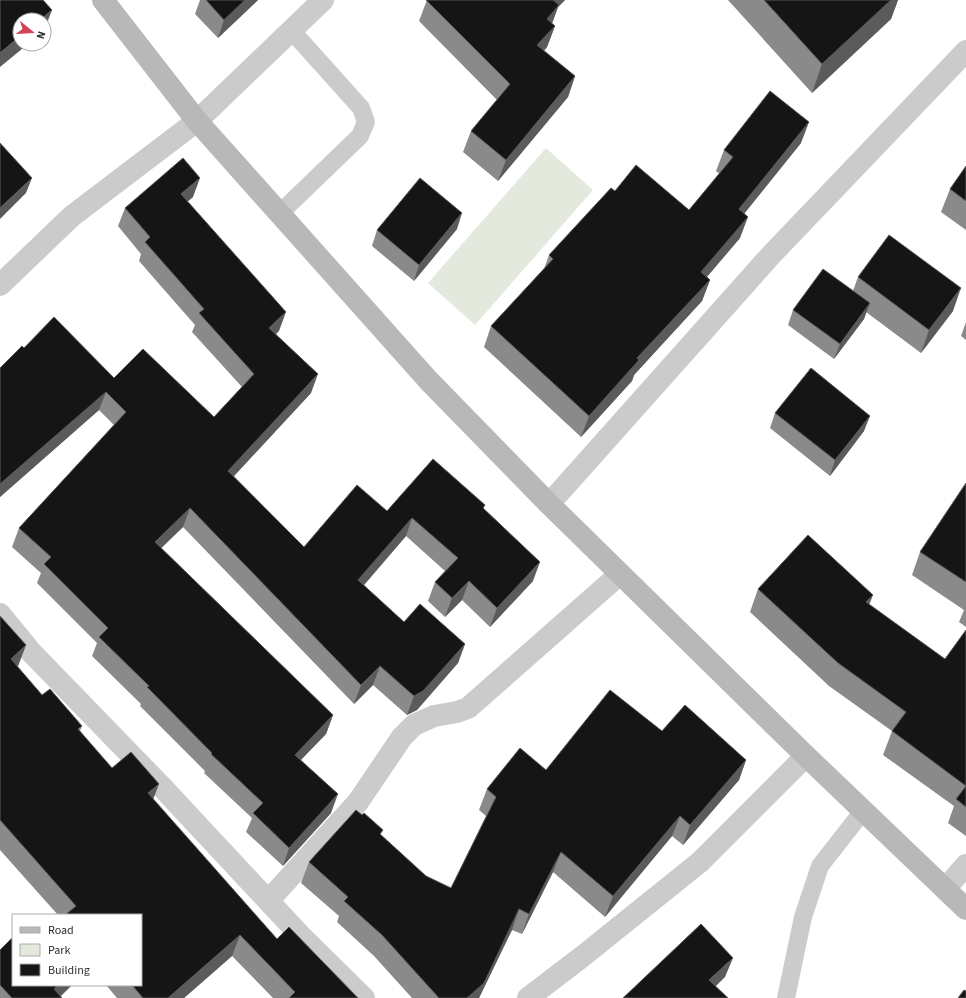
<svg xmlns="http://www.w3.org/2000/svg" width="966" height="998" viewBox="0 0 966 998" font-family="'Source Sans 3',sans-serif">
<style>
.green{fill:#e4e9dd}
.lines{fill:none;stroke-linecap:round;stroke-linejoin:round}
.service{stroke:#cbcbcb;stroke-width:18}
.minor{stroke:#cbcbcb;stroke-width:22}
.secondary{stroke:#b8b8b8;stroke-width:22}
.wall{fill:#8a8a8a}
.shaded-wall{fill:#5b5b5b}
.building{fill:#151515;stroke:#5b5b5b}
</style>
<rect width="100%" height="100%" fill="#fff"/>
<path class="green" d="M546 148 593 190 475 325 428 283Z"/>
<g class="lines">
<g class="service">
<path d="M279 214 360 136 366 122 361 108 291 30"/>
<path d="M786 998 803 917 820 866 863 811"/>
</g>
<g class="minor">
<path d="M0 285 72 216 197 121 323 0"/>
<path d="M549 504 771 255 966 51"/>
<path d="M0 614 31 652 162 787 300 935 364 998"/>
<path d="M945 889 966 865"/>
<path d="M269 900 358 802 402 737 414 725 434 716 457 712 468 708 620 574"/>
<path d="M528 998 583 956 700 862 806 756"/>
</g>
<path class="secondary" d="M103 0 197 121 429 381 549 504 806 756 966 909"/>
</g>
<g class="wall">
<path d="M200 0H258L218 38 195 14Z"/>
<path d="M427 0H565L558 7 552 24 555 26 547 47 544 51 575 76 568 97 498 181 463 152 471 131 497 100 419 21Z"/>
<path d="M728 0H898L891 19 812 93Z"/>
<path d="M801 143 744 214 740 238 707 277 710 280 702 301 634 375 632 381 581 437 484 347 491 326 544 269 549 255 615 191 689 210 720 174 716 171 724 150Z"/>
<path d="M966 166V230L941 212 950 189Z"/>
<path d="M193 197 187 202 279 331 276 334 311 393 234 476 304 547 387 511 484 509 533 581 490 627 462 600 445 617 428 601 435 582 445 571 406 536 364 585 404 622 465 644 458 663 417 710 407 715 373 685 354 704 183 527 161 548 333 715 326 734 301 760 331 813 283 866 246 832 252 818 204 773 205 771 140 706 141 704 92 656 97 643 37 583 41 573 12 547 19 528 114 425 99 410 0 497V368L24 348 114 378 214 417 242 387 192 332 195 325 139 261 141 254 118 226 125 208Z"/>
<path d="M457 229 414 281 372 246 377 230Z"/>
<path d="M858 277 953 311 921 353 866 312 864 319 834 359 788 325 793 310 853 291Z"/>
<path d="M966 322V340L961 336Z"/>
<path d="M775 413 864 431 830 476 770 428Z"/>
<path d="M966 483V627L959 622 964 610 912 575 920 552Z"/>
<path d="M758 589 869 604 945 659 966 630V836L948 823 954 806 883 755 892 731 829 686 750 612Z"/>
<path d="M0 616 26 645 18 666 17 667 42 695 82 726 80 731 112 768 153 800 277 939 358 998H273L232 956 184 998H117L106 985H141V915H58L0 850Z"/>
<path d="M662 731 746 760 739 780 683 845 672 836 605 917 553 872 522 934 512 930 479 998H412L374 956 337 922 339 916 301 883 309 862 362 815 381 835 426 876 451 888 486 816 479 810 487 789Z"/>
<path d="M0 950 13 985H72L60 996 62 998H0Z"/>
</g>
<g class="shaded-wall">
<path d="M245 0H258L218 38 224 20Z"/>
<path d="M552 0H565L558 7 551 26 539 40Z"/>
<path d="M891 0H898L891 19 812 93 822 64Z"/>
<path d="M52 10 44 31V20H40Z"/>
<path d="M555 26 547 47 530 66 537 45Z"/>
<path d="M20 36V44H28L0 67V53Z"/>
<path d="M575 76 568 97 498 181 506 160Z"/>
<path d="M809 122 801 143 731 230 739 209Z"/>
<path d="M32 178 26 193 0 219V208Z"/>
<path d="M200 178 193 197 174 213 181 194Z"/>
<path d="M462 213 457 229 414 281 419 265Z"/>
<path d="M748 217 740 238 693 293 701 272Z"/>
<path d="M710 280 702 301 634 375 632 381 581 437 589 416 637 358Z"/>
<path d="M961 288 953 311 921 353 929 330Z"/>
<path d="M870 303 864 319 834 359 840 344Z"/>
<path d="M286 312 279 331 262 346 269 328Z"/>
<path d="M318 374 311 393 221 490 228 471Z"/>
<path d="M106 392 99 410 0 497V484Z"/>
<path d="M870 416 864 431 830 476 835 460Z"/>
<path d="M190 508 183 527 148 561 155 542Z"/>
<path d="M412 518 406 536 352 599 358 580Z"/>
<path d="M540 562 533 581 490 627 497 608Z"/>
<path d="M469 581 462 600 445 617 452 598Z"/>
<path d="M873 595 864 618 866 602Z"/>
<path d="M465 644 458 663 417 710 407 715 414 696Z"/>
<path d="M26 645 18 666 3 680 11 659Z"/>
<path d="M380 666 373 685 354 704 361 685Z"/>
<path d="M333 715 326 734 288 773 295 755Z"/>
<path d="M746 760 739 780 683 845 690 825Z"/>
<path d="M159 784 151 805 148 793Z"/>
<path d="M338 794 331 813 283 866 289 848Z"/>
<path d="M680 816 672 836 605 917 613 896Z"/>
<path d="M561 852 553 872 522 934 529 914Z"/>
<path d="M519 909 512 930 479 998H467Z"/>
<path d="M240 935 232 956 184 998H168Z"/>
<path d="M733 958 725 977 704 998 709 980Z"/>
<path d="M58 985H72L59 998 54 989Z"/>
</g>
<g class="building">
<path d="M0 0H43L52 10 40 20H20V36L0 53Z"/>
<path d="M206 0H245L224 20Z"/>
<path d="M426 0H553L559 5 547 19 555 26 537 45 575 76 506 160 471 131 510 84Z"/>
<path d="M764 0H891L822 64Z"/>
<path d="M770 91 809 122 739 209 748 217 701 272 710 280 637 358 639 360 589 416 491 326 553 259 549 255 611 188 615 191 636 165 689 210 733 157 724 150Z"/>
<path d="M0 143 32 178 0 208Z"/>
<path d="M183 158 200 178 181 194 286 312 269 328 318 374 228 471 304 547 357 485 387 511 433 459 485 505 483 508 540 562 497 608 469 581 452 598 435 582 458 558 412 518 358 580 404 622 420 604 465 644 423 691 414 696 380 666 361 685 190 508 155 542 333 715 295 755 338 794 289 848 253 813 263 803 211 754 212 753 147 687 149 686 99 637 108 628 44 564 51 557 19 528 126 412 106 392 0 484V368L22 346 24 348 54 317 114 378 143 349 214 417 254 374 199 313 204 309 145 242 150 237 125 208Z"/>
<path d="M966 166V201L950 189Z"/>
<path d="M420 178 462 213 419 265 377 230Z"/>
<path d="M889 235 961 288 929 330 858 277Z"/>
<path d="M823 269 870 303 840 344 793 310Z"/>
<path d="M811 368 870 416 835 460 775 413Z"/>
<path d="M966 483V582L920 552Z"/>
<path d="M808 535 873 595 866 602 945 659 966 630V807L956 799 966 786 892 731 906 712 838 663 758 589Z"/>
<path d="M0 616 26 645 11 659 42 695 50 689 82 726 78 729 112 768 131 752 159 784 148 793 277 939 289 927 358 998H289L295 992 240 935 168 998H143L132 985H141V915H65L76 906 0 820Z"/>
<path d="M610 690 662 731 685 705 746 760 690 825 680 816 613 896 561 852 529 914 519 909 484 983 467 998H439L382 935 344 901 348 897 309 862 356 810 362 815 364 813 383 830 380 834 426 876 451 888 496 797 487 789 520 748 546 770Z"/>
<path d="M701 924 733 958 709 980 728 998H623Z"/>
<path d="M13 937V985H58L54 989 62 998H12L0 985V950Z"/>
<path d="M964 990 966 991V998H958Z"/>
</g>
<rect x="12" y="914" width="130" height="72" fill="#ffffff" stroke="#ababab"/>
<rect x="20" y="927" width="20" height="6" fill="#b8b8b8" stroke="#ababab"/>
<text x="48" y="934" font-size="12" fill="#2e2e2e">Road</text>
<rect x="20" y="944" width="20" height="12" fill="#e4e9dd" stroke="#ababab"/>
<text x="48" y="954" font-size="12" fill="#2e2e2e">Park</text>
<rect x="20" y="964" width="20" height="12" fill="#151515" stroke="#ababab"/>
<text x="48" y="974" font-size="12" fill="#2e2e2e">Building</text>
<g transform="translate(32 32) rotate(108)"><circle r="19" fill="#ffffff" stroke="#ababab"/>
<path d="M0-3L7 15L0 10L-7 15Z" fill="#d14355"/>
<text y="-6" font-size="11" font-weight="bold" text-anchor="middle" fill="#2e2e2e">N</text>
</g>
</svg>
